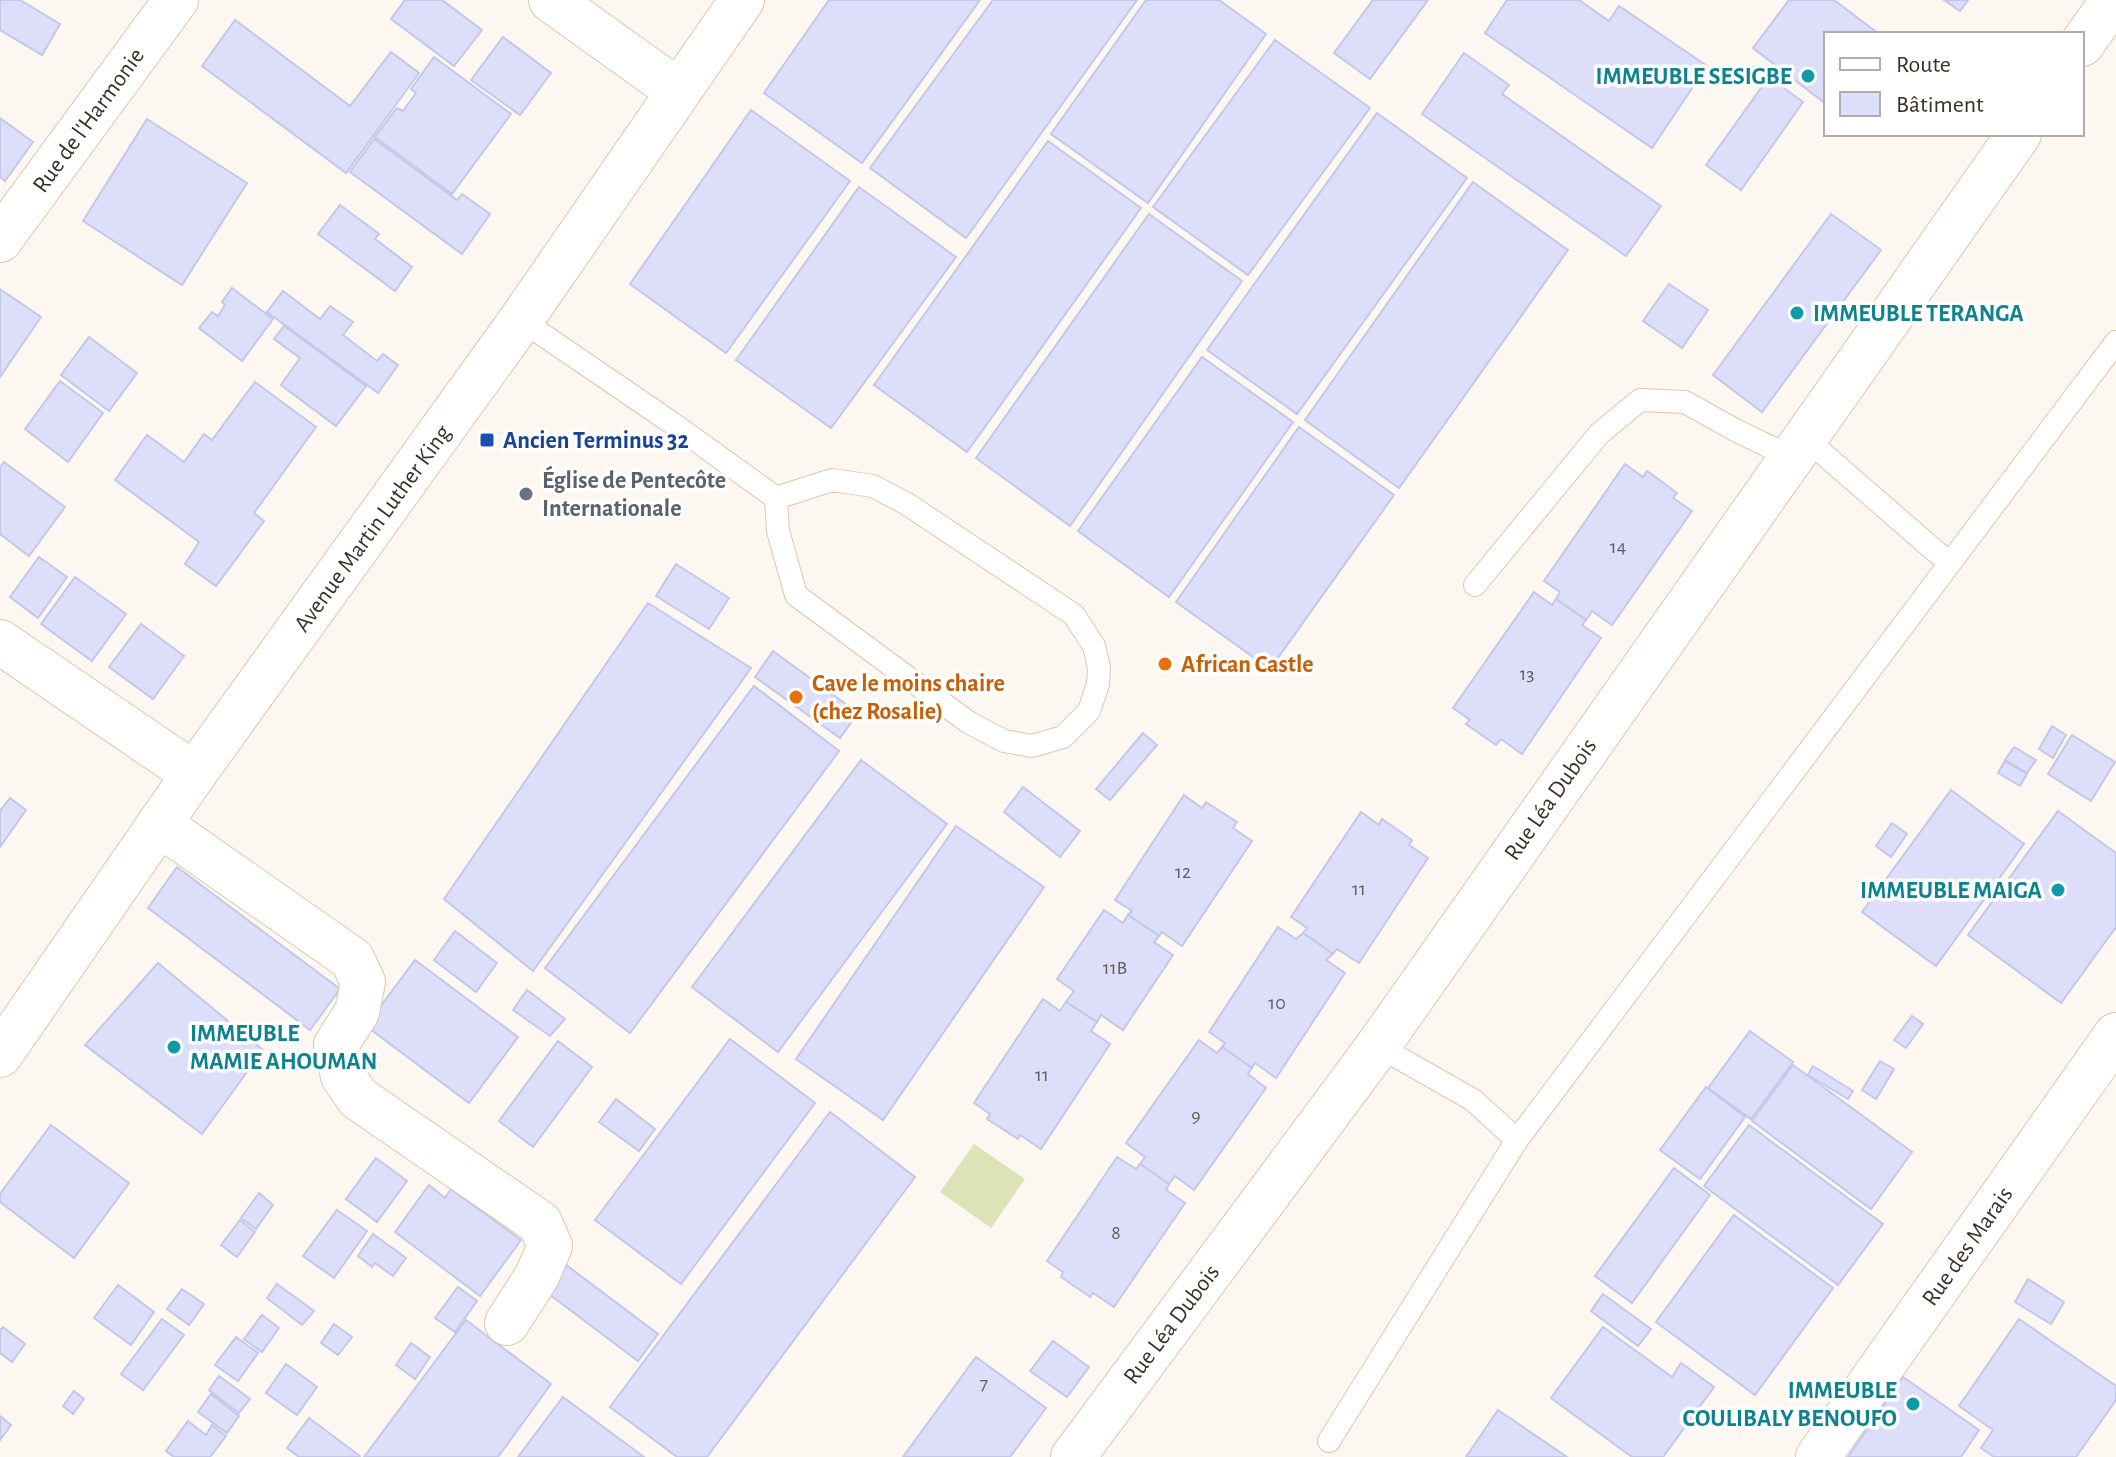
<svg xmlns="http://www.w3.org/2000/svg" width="2116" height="1457" viewBox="0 0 2116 1457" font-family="'Alegreya Sans',sans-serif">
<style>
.green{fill:#dbe3b7}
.building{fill:#dddffa;stroke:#c5c7e9;stroke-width:2}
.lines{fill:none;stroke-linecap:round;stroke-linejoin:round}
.service-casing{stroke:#e2c5ac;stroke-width:24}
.minor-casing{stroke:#e2c5ac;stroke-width:46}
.tertiary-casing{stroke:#e2c5ac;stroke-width:46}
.service{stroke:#fff;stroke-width:22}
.minor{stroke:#fff;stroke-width:44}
.tertiary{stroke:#fff;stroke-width:44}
.culture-dot{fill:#0f9aa8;stroke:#fff;stroke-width:3}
.transit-dot{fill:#1a4fb4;stroke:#fff;stroke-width:3}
.worship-dot{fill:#6b7280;stroke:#fff;stroke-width:3}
.food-dot{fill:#e8710a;stroke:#fff;stroke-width:3}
.labels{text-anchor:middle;stroke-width:7;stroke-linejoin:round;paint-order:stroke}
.number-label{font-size:20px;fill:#645c5b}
.culture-label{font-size:24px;font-weight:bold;fill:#0d838f;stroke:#fff;text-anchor:end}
.street-label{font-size:24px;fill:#3b3026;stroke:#fff}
.transit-label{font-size:24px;font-weight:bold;fill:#164399;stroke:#fff;text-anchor:start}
.worship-label{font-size:24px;font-weight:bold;fill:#5b616d;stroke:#fff;text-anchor:start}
.food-label{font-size:24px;font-weight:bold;fill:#c56008;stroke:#fff;text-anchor:start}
</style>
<rect width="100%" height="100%" fill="#fdf7f2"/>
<path class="green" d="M974 1144 1025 1179 991 1228 940 1192Z"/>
<g class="building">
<path d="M0 0H20L60 24 42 55 0 30Z"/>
<path d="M405 0H442L482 30 454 66 391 19Z"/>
<path d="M829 0H980L862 163 764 93Z"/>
<path d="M993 0H1137L966 238 870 168Z"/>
<path d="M1146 0H1219L1266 34 1148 203 1051 134Z"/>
<path d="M1373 0H1428L1370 79 1334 53Z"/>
<path d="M1507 0H1579L1609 21 1619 6 1707 66 1652 148 1485 33Z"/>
<path d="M1789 0H1834L1879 34H1826V104L1753 48Z"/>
<path d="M1944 0H1968L1960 11Z"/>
<path d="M235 20 350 106 391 52 419 73 346 173 202 66Z"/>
<path d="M503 37 551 73 520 115 471 80Z"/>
<path d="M1275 40 1370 108 1248 275 1153 207Z"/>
<path d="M1464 53 1509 85 1502 94 1661 206 1626 256 1422 114Z"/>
<path d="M434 57 511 114 452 194 375 137 397 108 403 111 416 93 411 89Z"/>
<path d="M1769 77 1803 102 1741 190 1706 165Z"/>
<path d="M751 110 850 181 726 353 630 284Z"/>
<path d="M1377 113 1467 178 1297 414 1207 350Z"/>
<path d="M0 118 33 142 5 181 0 177Z"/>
<path d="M147 119 247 183 182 285 83 221Z"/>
<path d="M374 139 457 200 462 194 490 214 462 254 350 172Z"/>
<path d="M1048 141 1141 208 967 452 874 385Z"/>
<path d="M1473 182 1568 250 1399 488 1305 420Z"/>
<path d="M859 187 956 257 831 428 736 360Z"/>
<path d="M340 205 379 234 375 239 412 267 395 291 318 234Z"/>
<path d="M1149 214 1242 281 1070 526 976 458Z"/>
<path d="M1831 214 1881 250 1762 412 1713 375Z"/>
<path d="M1669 284 1708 310 1682 348 1643 321Z"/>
<path d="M232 288 273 319 242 361 199 328 212 312 218 316 225 305 222 302Z"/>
<path d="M0 289 41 317 0 377Z"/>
<path d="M283 291 320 319 330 306 353 322 343 335 377 361 383 354 398 365 378 393 267 312Z"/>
<path d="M284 326 366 386 336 426 281 385 300 358 274 339Z"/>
<path d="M89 337 137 373 109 411 61 375Z"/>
<path d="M1202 357 1293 422 1169 597 1078 531Z"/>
<path d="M60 381 103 413 68 462 25 429Z"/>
<path d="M255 382 316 427 254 513 264 521 216 586 185 564 199 542 115 480 147 435 184 462 204 434 212 440Z"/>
<path d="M1299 427 1394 495 1270 669 1176 602Z"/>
<path d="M4 462 65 507 29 556 0 534V467Z"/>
<path d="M1625 464 1643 477 1647 471 1677 493 1673 498 1692 511 1612 625 1592 611 1586 620 1556 599 1560 592 1544 581Z"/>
<path d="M39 557 67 577 38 618 10 597Z"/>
<path d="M676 564 729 598 709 629 656 596Z"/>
<path d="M75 577 126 614 92 661 41 624Z"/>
<path d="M1534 592 1552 605 1556 599 1586 620 1582 625 1601 638 1522 754 1501 739 1496 745 1466 724 1470 720 1453 708Z"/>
<path d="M648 603 751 668 533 971 444 899Z"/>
<path d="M141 624 184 656 153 699 109 667Z"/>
<path d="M773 651 858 713 840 738 755 677Z"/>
<path d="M754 686 839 751 630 1033 545 968Z"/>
<path d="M2052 726 2066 735 2053 758 2039 749Z"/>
<path d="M1143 733 1157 745 1110 800 1096 789Z"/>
<path d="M2072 735 2115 762 2091 801 2048 774Z"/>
<path d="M2014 747 2036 760 2027 773 2005 760Z"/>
<path d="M861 760 947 824 778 1052 692 987Z"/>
<path d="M2005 761 2027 774 2020 786 1998 773Z"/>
<path d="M1023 787 1080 831 1060 857 1004 812Z"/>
<path d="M1951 790 2024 844 1936 966 1862 912Z"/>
<path d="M1184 795 1202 808 1206 802 1237 822 1233 828 1252 841 1182 946 1162 932 1159 936 1128 915 1132 911 1115 900Z"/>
<path d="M10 798 26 810 0 847V811Z"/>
<path d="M2058 811 2116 853V927L2061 1003 1968 935Z"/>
<path d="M1361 812 1379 825 1382 819 1412 840 1409 845 1428 858 1359 963 1337 949 1333 954 1303 933 1307 928 1291 917Z"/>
<path d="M1892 823 1907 834 1891 857 1876 846Z"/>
<path d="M956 826 1044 887 883 1120 796 1059Z"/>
<path d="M177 867 340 989 310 1030 148 908Z"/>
<path d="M1104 910 1123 923 1128 915 1159 936 1154 942 1173 955 1123 1030 1101 1015 1097 1022 1066 1002 1074 991 1057 979Z"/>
<path d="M1278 927 1296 939 1303 933 1333 954 1326 960 1345 973 1276 1078 1255 1063 1252 1068 1222 1047 1225 1043 1209 1032Z"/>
<path d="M455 931 497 963 476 992 434 960Z"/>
<path d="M415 960 518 1037 469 1103 366 1026Z"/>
<path d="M158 963 263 1050 202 1134 85 1045Z"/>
<path d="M527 990 565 1019 550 1036 513 1010Z"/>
<path d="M1043 999 1060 1011 1066 1002 1097 1022 1091 1031 1110 1044 1041 1149 1020 1135 1018 1139 987 1119 990 1114 974 1103Z"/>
<path d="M1912 1016 1923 1024 1906 1048 1894 1040Z"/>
<path d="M1750 1031 1793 1062 1751 1119 1708 1088Z"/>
<path d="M730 1039 815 1103 681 1284 595 1220Z"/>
<path d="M1199 1040 1217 1053 1222 1047 1252 1068 1248 1074 1266 1088 1194 1190 1175 1176 1169 1184 1140 1164 1145 1157 1126 1143Z"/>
<path d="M558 1041 592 1067 533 1147 499 1121Z"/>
<path d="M1880 1061 1894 1069 1876 1099 1862 1090Z"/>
<path d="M1793 1065 1912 1152 1871 1209 1752 1121Z"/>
<path d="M1813 1066 1853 1091 1848 1099 1808 1075Z"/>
<path d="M1706 1087 1745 1117 1700 1179 1660 1150Z"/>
<path d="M616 1099 655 1129 639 1151 599 1122Z"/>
<path d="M830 1112 915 1177 707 1457H677L610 1407Z"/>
<path d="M51 1125 129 1183 74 1258 0 1202V1194Z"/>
<path d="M1749 1125 1883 1224 1838 1285 1704 1186Z"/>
<path d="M1117 1157 1136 1169 1140 1164 1169 1184 1166 1190 1185 1203 1114 1307 1093 1293 1090 1297 1061 1277 1063 1272 1047 1261Z"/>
<path d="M376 1158 407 1181 377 1222 346 1199Z"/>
<path d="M1674 1168 1710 1195 1632 1303 1595 1276Z"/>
<path d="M429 1185 445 1198 451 1189 521 1240 480 1296 395 1232Z"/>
<path d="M259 1193 273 1205 256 1229 241 1218Z"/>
<path d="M337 1210 367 1231 334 1278 303 1256Z"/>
<path d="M1734 1215 1833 1288 1755 1395 1656 1322Z"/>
<path d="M240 1220 255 1232 237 1257 221 1245Z"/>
<path d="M373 1234 406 1258 393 1276 375 1263 372 1267 358 1256Z"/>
<path d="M565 1264 658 1334 638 1361 545 1291Z"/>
<path d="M2028 1279 2064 1302 2051 1324 2015 1302Z"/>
<path d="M277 1284 314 1311 302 1325 267 1298Z"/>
<path d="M118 1285 154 1312 131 1345 94 1318Z"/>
<path d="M458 1287 477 1301 455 1332 435 1318Z"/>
<path d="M182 1289 204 1304 189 1325 167 1309Z"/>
<path d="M1603 1294 1651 1329 1638 1346 1591 1311Z"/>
<path d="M262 1315 279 1328 262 1352 244 1339Z"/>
<path d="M162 1319 184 1335 143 1390 121 1374Z"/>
<path d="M2019 1319 2116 1386V1400L2076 1457H1994L1981 1448 1993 1430 1959 1406Z"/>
<path d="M466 1320 551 1384 498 1457H364Z"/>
<path d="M334 1324 352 1337 338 1355 321 1343Z"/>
<path d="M3 1327 25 1344 12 1362 0 1353V1330Z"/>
<path d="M1603 1327 1672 1377 1681 1363 1714 1387 1663 1457H1632L1551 1398Z"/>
<path d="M236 1337 258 1353 238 1381 215 1365Z"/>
<path d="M1053 1341 1089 1367 1067 1397 1030 1371Z"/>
<path d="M411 1343 430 1357 415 1379 396 1365Z"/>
<path d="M976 1357 1046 1408 1010 1457H903Z"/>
<path d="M286 1364 317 1387 297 1415 266 1393Z"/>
<path d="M219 1376 250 1399 239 1413 209 1390Z"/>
<path d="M1903 1377 1979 1430 1961 1457H1848Z"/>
<path d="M74 1391 84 1399 73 1414 63 1406Z"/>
<path d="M211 1394 239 1416 227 1433 198 1412Z"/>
<path d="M563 1397 644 1457H518Z"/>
<path d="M1498 1410 1567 1457H1466Z"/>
<path d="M0 1416 11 1425 0 1440Z"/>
<path d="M309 1418 360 1456 359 1457H299L287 1448Z"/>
<path d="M188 1421 206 1435 212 1425 226 1436 210 1457H174L166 1451Z"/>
</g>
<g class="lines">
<defs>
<g id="service">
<path d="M521 320 672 423 776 498"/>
<path d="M1805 438 1949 563"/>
<path d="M832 480 873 486 907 504 1074 615 1094 646 1099 667 1098 684 1089 711 1063 737 1032 746 1004 741 968 722 796 595 778 531 776 498Z"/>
<path d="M1475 585 1599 434 1640 400 1685 402 1735 430 1791 457"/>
<path d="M1378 1046 1473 1100 1517 1140 2116 342"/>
<path d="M1329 1441 1517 1140"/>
</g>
<g id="minor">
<path d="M551 0 678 91"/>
<path d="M2082 44 2113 0"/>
<path d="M0 240 176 0"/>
<path d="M0 642 194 774"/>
<path d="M159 824 352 959 363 982 357 1012 336 1045 343 1076 358 1098 540 1223 550 1246 537 1276 507 1323"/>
<path d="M1073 1457 1378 1046 2019 134"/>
</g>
<g id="tertiary">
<path d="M0 1055 194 774 521 320 742 0"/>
<path d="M1818 1457 2116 1035"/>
</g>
</defs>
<use href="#service" class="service-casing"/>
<use href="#minor" class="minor-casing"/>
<use href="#tertiary" class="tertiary-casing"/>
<use href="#service" class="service"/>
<use href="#minor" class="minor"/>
<use href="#tertiary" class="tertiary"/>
</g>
<g class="culture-dot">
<circle cx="1808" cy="76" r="8"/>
<circle cx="1797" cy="313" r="8"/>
<circle cx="2058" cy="890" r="8"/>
<circle cx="174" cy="1047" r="8"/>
<circle cx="1913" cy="1404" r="8"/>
</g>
<rect class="transit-dot" x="479" y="432" width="16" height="16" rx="4"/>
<circle class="worship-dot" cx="526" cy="494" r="8"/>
<g class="food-dot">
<circle cx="1165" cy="664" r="8"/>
<circle cx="796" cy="697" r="8"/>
</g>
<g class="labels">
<g class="number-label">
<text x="1618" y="553">14</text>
<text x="1527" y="680">13</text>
<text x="1183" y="878">12</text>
<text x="1359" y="895">11</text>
<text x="1115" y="974">11B</text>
<text x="1277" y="1009">10</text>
<text x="1042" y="1081">11</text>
<text x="1196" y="1122">9</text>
<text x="1116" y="1239">8</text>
<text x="984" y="1390">7</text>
</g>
<g class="culture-label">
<text x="1792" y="84">IMMEUBLE SESIGBE</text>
<text x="1813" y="321" text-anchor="start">IMMEUBLE TERANGA</text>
<text x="2042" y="898">IMMEUBLE MAIGA</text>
<text x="190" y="1041" text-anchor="start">IMMEUBLE<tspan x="190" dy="28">MAMIE AHOUMAN</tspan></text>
<text x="1897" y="1398">IMMEUBLE<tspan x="1897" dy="28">COULIBALY BENOUFO</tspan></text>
</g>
<g class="street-label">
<text transform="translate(88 120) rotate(-54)" y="8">Rue de l'Harmonie</text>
<text transform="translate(372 528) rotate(-54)" y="8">Avenue Martin Luther King</text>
<text transform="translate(1550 799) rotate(-55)" y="8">Rue Léa Dubois</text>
<text transform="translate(1967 1246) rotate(-55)" y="8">Rue des Marais</text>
<text transform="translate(1171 1324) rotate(-53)" y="8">Rue Léa Dubois</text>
</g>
<g class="transit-label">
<text x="503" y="448">Ancien Terminus 32</text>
</g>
<g class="worship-label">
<text x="542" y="488">Église de Pentecôte<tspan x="542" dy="28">Internationale</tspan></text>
</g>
<g class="food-label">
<text x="1181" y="672">African Castle</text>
<text x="812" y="691">Cave le moins chaire<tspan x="812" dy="28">(chez Rosalie)</tspan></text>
</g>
</g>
<rect x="1824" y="32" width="260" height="104" fill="#ffffff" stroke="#b1aca8" stroke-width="2"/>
<rect x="1840" y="58" width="40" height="12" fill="#ffffff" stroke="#b1aca8" stroke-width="2"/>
<text x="1896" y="72" font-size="24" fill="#3b3026">Route</text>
<rect x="1840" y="92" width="40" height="24" fill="#dddffa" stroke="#b1aca8" stroke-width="2"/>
<text x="1896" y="112" font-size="24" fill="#3b3026">Bâtiment</text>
</svg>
